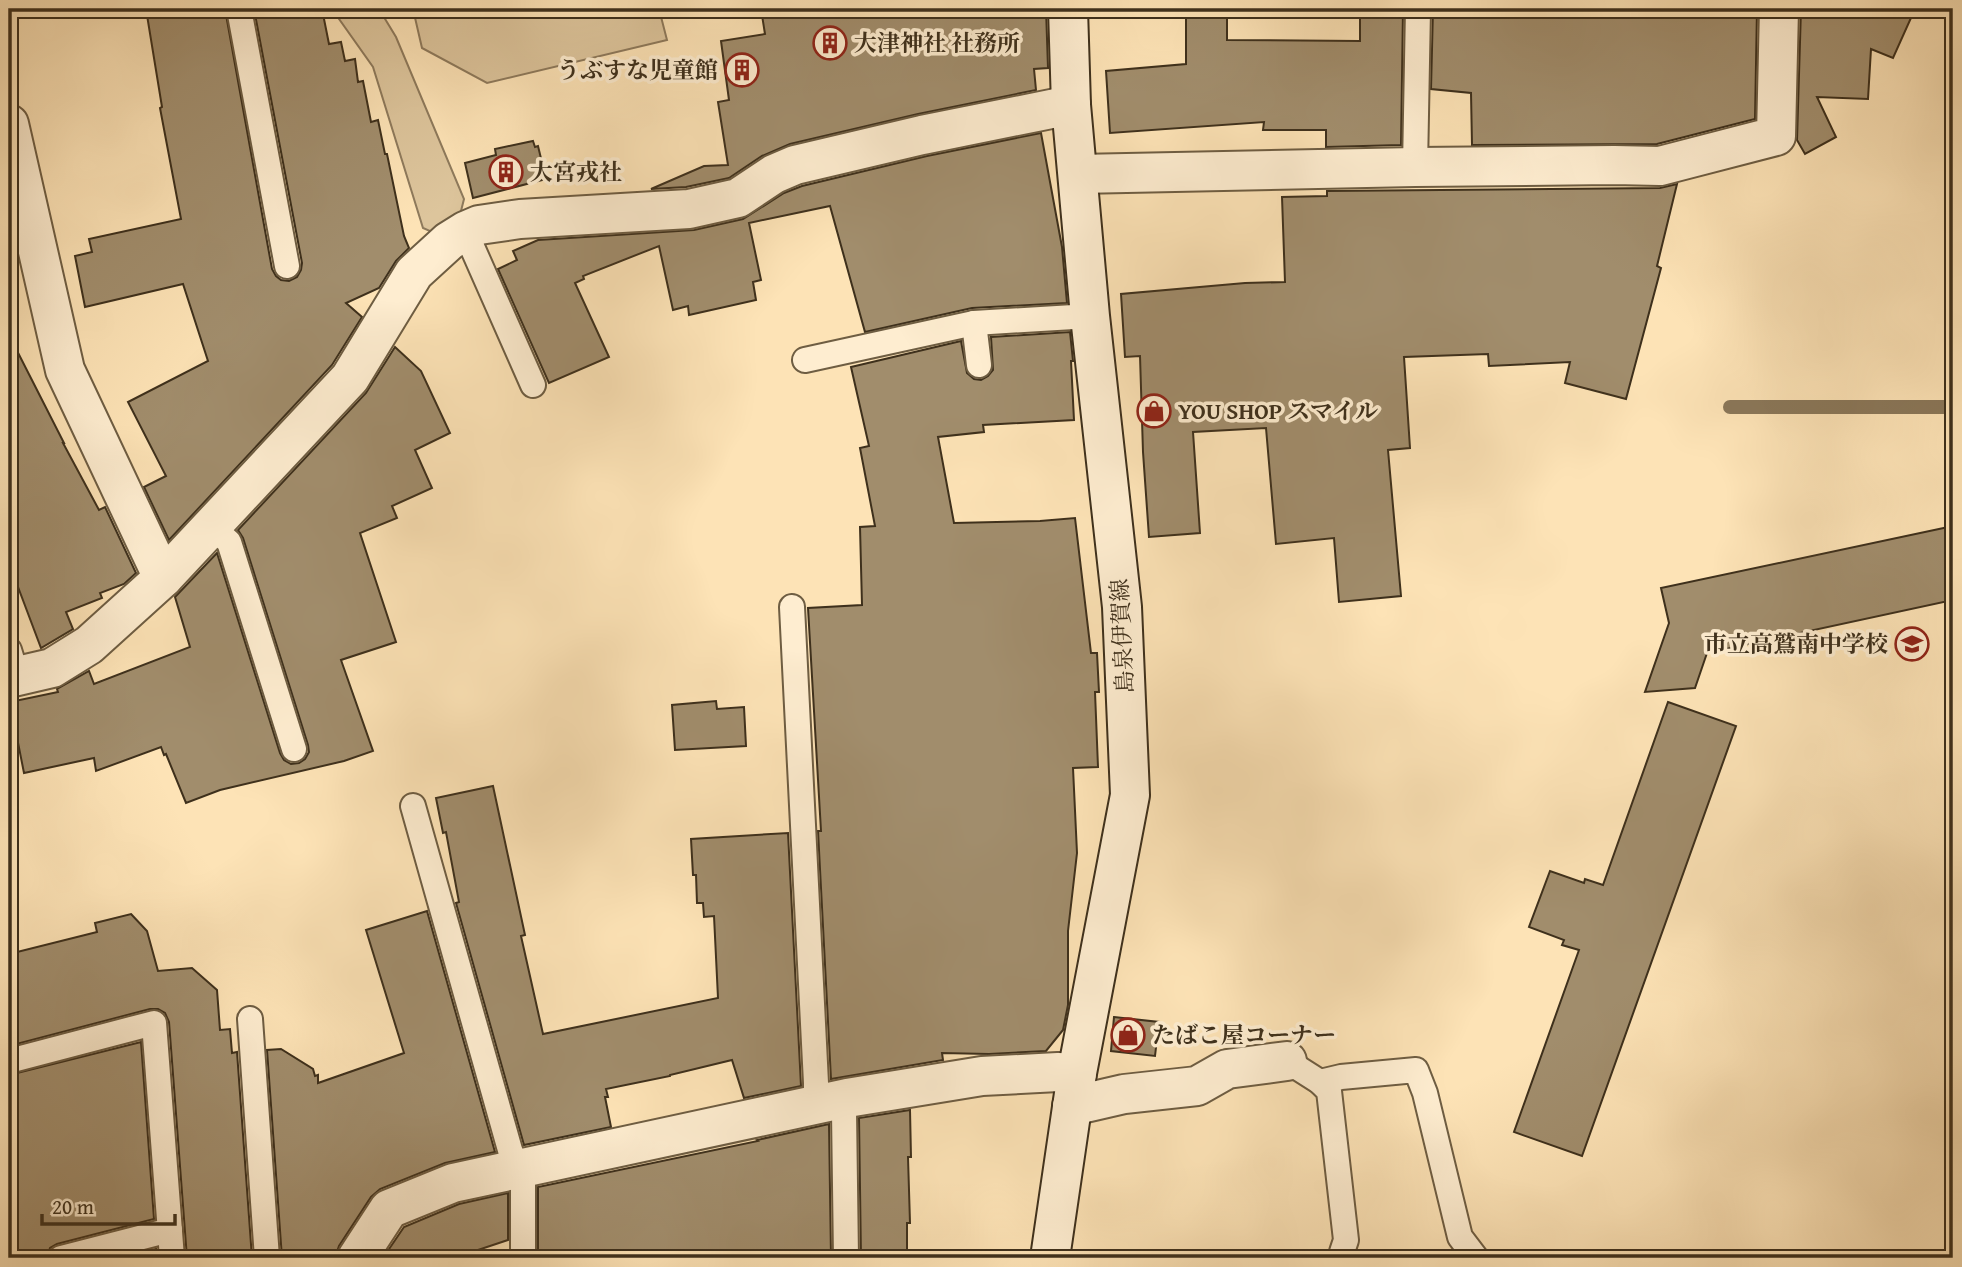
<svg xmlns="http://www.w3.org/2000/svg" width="1962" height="1267" viewBox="0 0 1962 1267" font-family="'Gentium Book Plus','Noto Serif JP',serif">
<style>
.green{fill:#ddc59c;stroke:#8e7a5c;stroke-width:2}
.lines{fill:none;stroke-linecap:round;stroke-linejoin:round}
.stream{stroke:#8a7759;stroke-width:14}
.building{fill:#a18d6c;stroke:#3e301c;stroke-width:2}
.lane-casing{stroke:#6e5d42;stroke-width:28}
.street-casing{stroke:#6e5d42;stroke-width:42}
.secondary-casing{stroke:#3e301c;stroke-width:42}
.lane{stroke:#feedd0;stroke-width:24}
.street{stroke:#feedd0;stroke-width:38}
.secondary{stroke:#feedd0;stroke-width:38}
.labels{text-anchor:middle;stroke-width:7;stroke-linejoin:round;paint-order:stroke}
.poi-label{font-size:23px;font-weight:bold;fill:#3e301c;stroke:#feedd0;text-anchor:start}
.street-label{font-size:23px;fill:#3e301c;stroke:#feedd0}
</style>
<rect width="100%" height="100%" fill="#fde3b6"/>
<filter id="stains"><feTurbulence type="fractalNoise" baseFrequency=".00286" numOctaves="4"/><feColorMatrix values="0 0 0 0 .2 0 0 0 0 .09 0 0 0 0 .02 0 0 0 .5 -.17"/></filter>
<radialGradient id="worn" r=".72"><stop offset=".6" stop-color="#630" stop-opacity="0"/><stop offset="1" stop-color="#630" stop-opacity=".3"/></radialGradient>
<g class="green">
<path d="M332 9H379L396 37 464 199 461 211 446 225 432 232 423 228 373 67Z"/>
<path d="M413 9H659L667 40 487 83 422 48Z"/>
</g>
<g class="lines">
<path class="stream" d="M1730 407H1953"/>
</g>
<g class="building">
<path d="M146 9H225L272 269 276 276 281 280 289 281 297 277 301 270 302 263 254 9H322L329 44 341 42 345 61 355 59 358 82 363 81 371 122 378 120 385 154H387L404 236 409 248 396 261 379 288 346 303 362 317 332 365 169 540 144 487 166 476 128 402 208 361 183 284 85 307 75 256 92 252 89 239 181 219 160 108 162 107Z"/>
<path d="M761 9H1046L1048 68 1034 69 1036 90 918 114 790 144 762 156 729 178 686 187 651 189 704 166 728 165 718 102 729 100 721 41 765 34Z"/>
<path d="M1227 9V40L1360 41V9H1403L1401 145 1326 147V130H1263L1264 122 1110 133 1106 71 1186 64V10Z"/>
<path d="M1433 9 1477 12 1478 9 1561 15 1562 9H1757L1755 119 1657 144 1472 145 1471 93 1431 89Z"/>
<path d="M1801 9H1915L1893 58 1871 49 1868 99 1817 97 1836 137 1805 154 1797 140Z"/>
<path d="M1041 133 1062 247 1067 303 972 308 865 332 830 206 749 223 761 280 753 282 756 300 689 315 688 306 673 310 659 246 583 276 584 279 575 283 609 357 549 383 498 269 517 260 513 251 538 240 694 230 743 219 784 193 802 186 927 156Z"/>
<path d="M533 141 535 147 538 146 546 179 473 198 465 163 496 155 495 149Z"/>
<path d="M1677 184 1657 266 1661 268 1626 399 1565 383 1570 362 1489 366 1488 354 1404 357 1410 448 1388 450 1401 596 1339 602 1334 538 1276 544 1266 428 1193 432 1200 533 1149 537 1143 452 1140 356 1125 357 1121 294 1245 283 1285 282 1282 197 1327 196V191L1660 188Z"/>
<path d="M1070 332 1073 361H1071L1074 420 983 425 984 432 938 437 954 523 1040 521 1075 518 1091 653H1097L1099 692H1095L1098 767 1073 768 1077 853 1068 931V1005L1063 1030 1046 1051 989 1054 942 1053 943 1060 831 1079 818 831H821L808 608 862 605 860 527 875 526 860 448 869 446 851 367 961 341 967 373 974 379 981 380 988 376 993 370 991 337Z"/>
<path d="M9 335 64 443H63L99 510 105 507 136 573 124 584 100 593 102 598 66 612 73 629 41 648 9 563Z"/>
<path d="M395 347 421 371 450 433 415 450 432 488 392 506 397 518 360 533 396 642 341 660 373 751 344 761 220 790 186 803 166 754 164 755 161 747 96 771 94 758 24 773 10 702 58 692 57 689 89 671 94 684 190 647 175 597 217 553 280 753 284 760 291 764 299 763 305 759 309 752 308 745 243 538 238 530 366 393Z"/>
<path d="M1953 526V600L1707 653 1695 688 1645 692 1669 623 1661 588Z"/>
<path d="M716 701 717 709 744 707 746 746 675 750 672 705Z"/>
<path d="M1668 702 1736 726 1582 1156 1514 1132 1579 950 1562 945 1564 940 1529 927 1550 871 1584 883 1585 879 1603 885Z"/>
<path d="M493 786 525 935 521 936 543 1034 718 998 714 916 704 917 703 903H697L696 875H693L691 839 788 833 801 1086 744 1098 732 1060 670 1075V1076L606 1089 608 1097H605L611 1127 524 1145 456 903 459 902 446 832 443 833 436 798Z"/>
<path d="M427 911 495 1152 445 1163 380 1189 371 1197 339 1246 335 1258H282L267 1050 281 1049 313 1069 315 1076 318 1075V1083L404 1053 366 930Z"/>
<path d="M131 914 147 931 158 971 192 968 217 990 220 1030 230 1029 232 1053 237 1052 252 1258H187L169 1022 165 1013 158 1009H150L9 1046V954L97 932 95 923Z"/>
<path d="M1114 1017 1159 1022 1155 1056 1111 1051Z"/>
<path d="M141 1042 154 1219 57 1244 50 1248 47 1258H9V1075Z"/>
<path d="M910 1110 911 1157H908L910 1223H907V1258H861L859 1118Z"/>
<path d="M829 1124 831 1258H542V1253H538V1187L758 1141 757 1140Z"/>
<path d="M508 1193V1240L454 1258H383L404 1227 459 1204Z"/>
<path d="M156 1249 157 1258H120Z"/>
</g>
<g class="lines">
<defs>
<g id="lane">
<path d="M239 9 287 266"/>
<path d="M1415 167 1418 9"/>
<path d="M465 231 533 385"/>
<path d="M974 323 979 365"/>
<path d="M805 360 974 323 1090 316"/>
<path d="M212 527 229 542 294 749"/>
<path d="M792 607 816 1083V1105"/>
<path d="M9 650 17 676"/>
<path d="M413 806 510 1150 523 1185V1258"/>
<path d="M250 1019 267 1258"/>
<path d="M9 1061 154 1023 172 1258"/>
<path d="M1287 1061 1320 1082 1329 1091 1346 1240 1342 1252 1343 1258"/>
<path d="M1320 1082 1341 1077 1416 1070 1425 1093 1460 1237 1476 1258"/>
<path d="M61 1258 170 1230"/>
<path d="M846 1258 844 1112 847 1098"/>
</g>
<g id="street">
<path d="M9 124 65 370 163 578"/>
<path d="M1078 174 1415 167 1614 165 1660 166 1776 136 1779 9"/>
<path d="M9 678 52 668 89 645 163 578 350 378 414 273 449 241 465 231 479 225 520 219 689 209 738 198 774 174 795 165 922 135 1071 105"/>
<path d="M1072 1106 1124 1094 1197 1086 1227 1069 1287 1061"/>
<path d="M357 1258 389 1209 453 1183 847 1098 982 1076 1058 1072 1077 1073"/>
</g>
<path id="secondary" d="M1050 1258 1077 1073 1130 795 1122 607 1090 316 1071 105 1068 9"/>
</defs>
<use href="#lane" class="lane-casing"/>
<use href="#street" class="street-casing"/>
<use href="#secondary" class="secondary-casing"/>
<use href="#lane" class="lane"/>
<use href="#street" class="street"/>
<use href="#secondary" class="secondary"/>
</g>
<defs>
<symbol id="building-ring" viewBox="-11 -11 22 22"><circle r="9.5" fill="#feedd0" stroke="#8f2418" stroke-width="1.5"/><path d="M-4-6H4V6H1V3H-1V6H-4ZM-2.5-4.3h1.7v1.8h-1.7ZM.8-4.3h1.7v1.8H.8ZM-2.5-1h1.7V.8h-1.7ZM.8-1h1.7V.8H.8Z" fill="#8f2418"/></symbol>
<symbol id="shop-ring" viewBox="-11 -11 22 22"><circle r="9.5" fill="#feedd0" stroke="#8f2418" stroke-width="1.5"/><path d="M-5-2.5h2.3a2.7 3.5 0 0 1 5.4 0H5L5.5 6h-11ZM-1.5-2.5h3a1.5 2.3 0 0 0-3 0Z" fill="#8f2418"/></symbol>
<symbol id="school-ring" viewBox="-11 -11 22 22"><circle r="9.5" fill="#feedd0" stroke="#8f2418" stroke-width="1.5"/><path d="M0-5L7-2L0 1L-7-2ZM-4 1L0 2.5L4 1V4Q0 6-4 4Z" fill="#8f2418"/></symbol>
</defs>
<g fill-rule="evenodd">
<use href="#building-ring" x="811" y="24" width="38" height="38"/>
<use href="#building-ring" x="723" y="51" width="38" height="38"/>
<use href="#building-ring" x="487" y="153" width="38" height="38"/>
<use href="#shop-ring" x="1135" y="392" width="38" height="38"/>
<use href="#school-ring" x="1893" y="625" width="38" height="38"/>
<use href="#shop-ring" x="1109" y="1016" width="38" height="38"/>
</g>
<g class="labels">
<g class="poi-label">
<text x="854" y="51">大津神社 社務所</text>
<text x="718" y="78" text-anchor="end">うぶすな児童館</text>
<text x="530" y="180">大宮戎社</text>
<text x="1178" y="419">YOU SHOP スマイル</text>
<text x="1888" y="652" text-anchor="end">市立高鷲南中学校</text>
<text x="1152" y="1043">たばこ屋コーナー</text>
</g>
<g class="street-label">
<text transform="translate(1122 636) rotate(-93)" y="8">島泉伊賀線</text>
</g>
</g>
<rect width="1962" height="1267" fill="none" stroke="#fde3b6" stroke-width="35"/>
<rect x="10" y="10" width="1941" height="1246" fill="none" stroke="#3e301c" stroke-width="3.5"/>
<rect x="18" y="18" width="1927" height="1232" fill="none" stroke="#3e301c" stroke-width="2"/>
<path d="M42 1214v10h133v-10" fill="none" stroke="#3e301c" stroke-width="3.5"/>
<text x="52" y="1214" font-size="21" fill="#3e301c" stroke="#feedd0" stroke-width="5" paint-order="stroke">20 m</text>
<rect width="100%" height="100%" filter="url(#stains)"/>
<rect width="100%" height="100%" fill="url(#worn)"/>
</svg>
